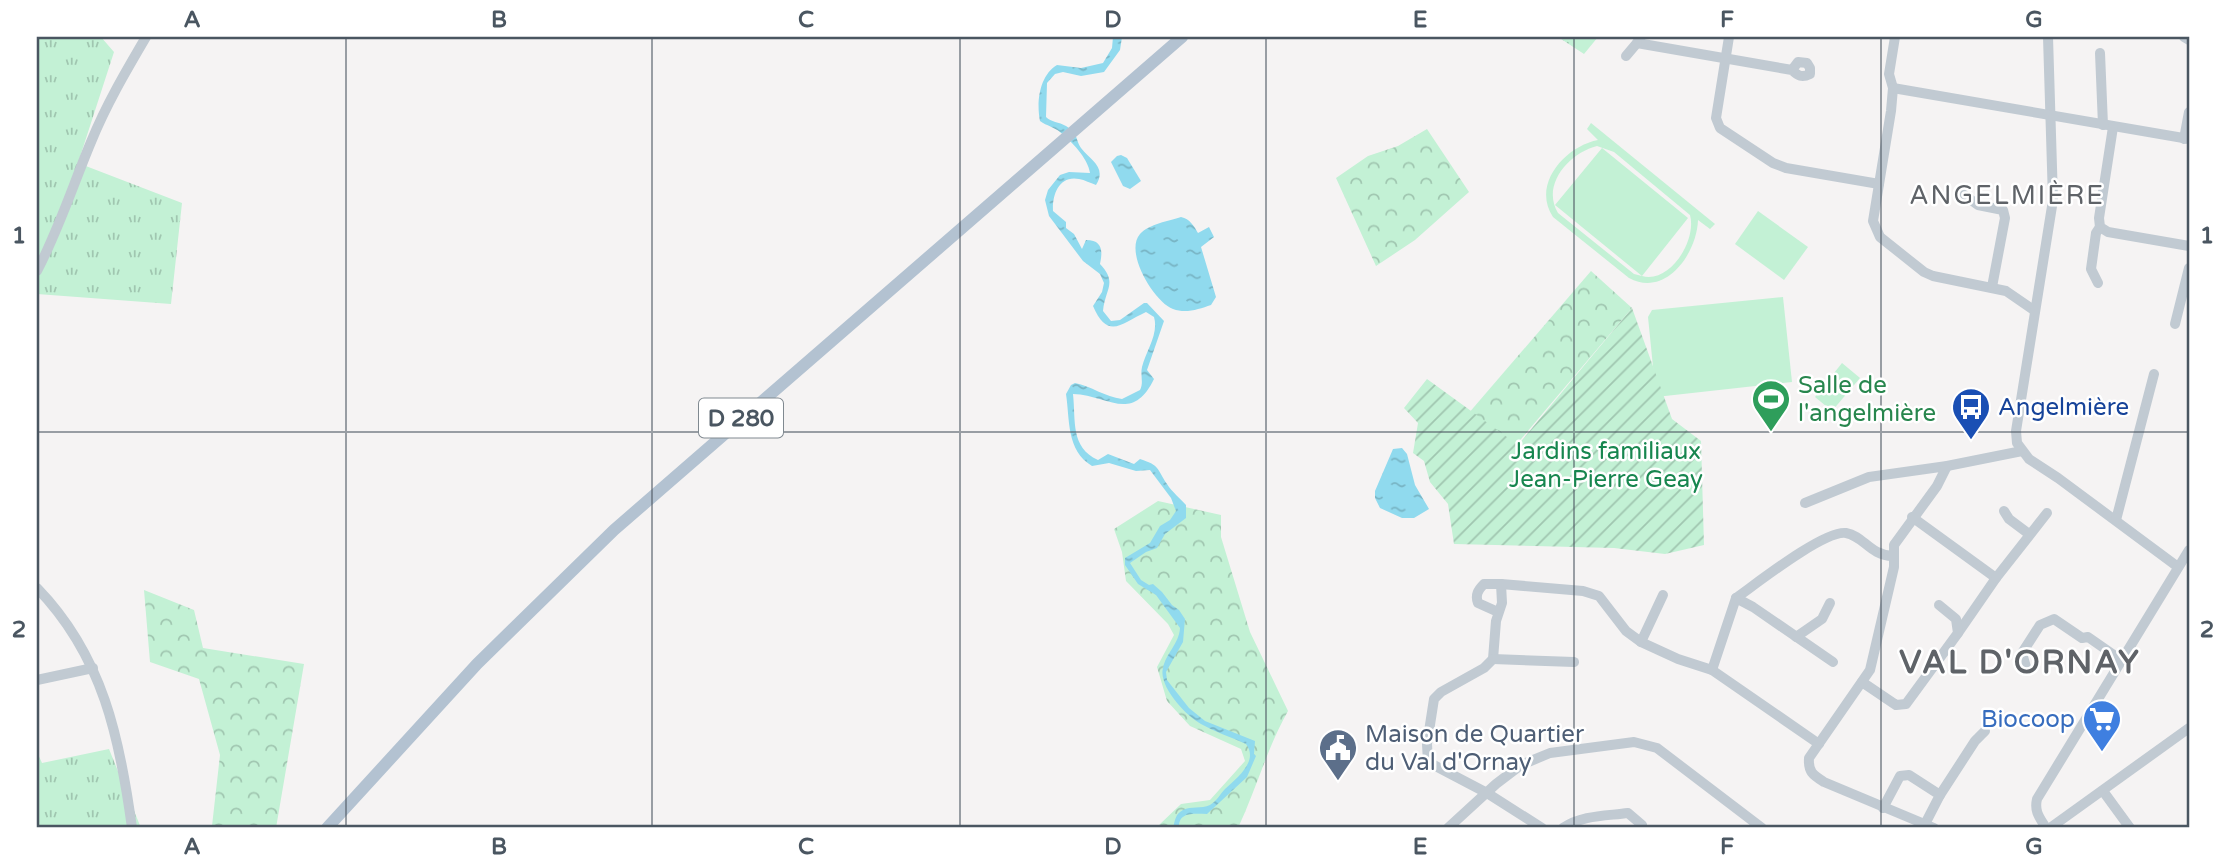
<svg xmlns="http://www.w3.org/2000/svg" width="2226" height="865" viewBox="0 0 2226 865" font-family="'Varela Round',sans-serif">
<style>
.grass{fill:url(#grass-tufts)}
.forest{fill:url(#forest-crowns)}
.park{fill:#c3f1d5;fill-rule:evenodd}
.garden{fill:url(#garden-furrows)}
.water{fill:url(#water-ripples)}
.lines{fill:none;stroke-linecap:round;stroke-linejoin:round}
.minor{stroke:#c1cad2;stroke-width:10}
.major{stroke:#b3c2d1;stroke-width:12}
.grid{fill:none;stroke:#4a5661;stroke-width:2;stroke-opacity:0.55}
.labels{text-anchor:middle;stroke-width:5;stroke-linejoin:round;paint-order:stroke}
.shield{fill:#fff;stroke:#808990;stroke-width:2}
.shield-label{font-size:23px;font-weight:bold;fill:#4a5661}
.leisure-label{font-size:24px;fill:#27864d;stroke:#fff;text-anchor:start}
.transit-label{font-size:24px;fill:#164399;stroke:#fff;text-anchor:start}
.park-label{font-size:24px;fill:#17864f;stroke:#fff}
.shop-label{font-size:24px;fill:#366cbe;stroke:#fff;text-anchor:end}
.service-label{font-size:24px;fill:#4e5e75;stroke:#fff;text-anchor:start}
.neighbourhood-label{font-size:26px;letter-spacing:2px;fill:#5f6368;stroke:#fff}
.district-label{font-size:32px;font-weight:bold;letter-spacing:2px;fill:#5f6368;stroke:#fff}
.neatline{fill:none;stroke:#4a5661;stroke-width:2.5}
.grid-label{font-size:23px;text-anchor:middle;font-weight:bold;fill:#4a5661}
</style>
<defs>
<pattern id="grass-tufts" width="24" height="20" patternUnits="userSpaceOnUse" patternTransform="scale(1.75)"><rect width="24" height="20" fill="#c3f1d5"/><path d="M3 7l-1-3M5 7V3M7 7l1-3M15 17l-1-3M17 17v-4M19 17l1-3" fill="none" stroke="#a0c6b0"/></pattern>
<pattern id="forest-crowns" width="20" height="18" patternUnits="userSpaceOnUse" patternTransform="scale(1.75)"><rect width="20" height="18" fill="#c3f1d5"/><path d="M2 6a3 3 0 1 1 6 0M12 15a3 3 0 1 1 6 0" fill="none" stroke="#a0c6b0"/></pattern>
<pattern id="garden-furrows" width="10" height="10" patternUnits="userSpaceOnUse" patternTransform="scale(1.75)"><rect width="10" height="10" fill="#c3f1d5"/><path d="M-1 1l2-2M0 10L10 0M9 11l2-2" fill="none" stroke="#a0c6b0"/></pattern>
<pattern id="water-ripples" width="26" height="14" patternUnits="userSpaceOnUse" patternTransform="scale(1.75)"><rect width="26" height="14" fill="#90daee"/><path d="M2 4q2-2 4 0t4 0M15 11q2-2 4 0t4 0" fill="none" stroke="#78b4c4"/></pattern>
</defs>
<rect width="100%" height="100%" fill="#f5f3f3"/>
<g class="grass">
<path d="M37 37H101L114 52 78 163 182 203 171 304 37 294Z"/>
<path d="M1558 37H1598L1584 54Z"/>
<path d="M109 749 141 828H37V752L42 763Z"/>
</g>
<g class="forest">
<path d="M1427 129 1469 192 1415 240 1376 266 1336 178 1368 156 1398 146Z"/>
<path d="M1591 271 1632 308 1516 445 1468 414Z"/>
<path d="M1158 501 1221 515V537L1250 632 1288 711C1267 748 1256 790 1238 828H1109L1110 825H1159L1181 804 1210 800 1245 761 1241 749 1190 726 1167 701 1157 667 1174 635 1168 624 1126 581 1122 552 1114 529Z"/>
<path d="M144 590 194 610 203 648 304 664 276 828H215L212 826 220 755 199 679 150 662Z"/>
</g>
<g class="park">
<path d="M1591 123 1715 224 1710 229 1698 220C1697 253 1666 298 1629 278L1553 217C1531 184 1566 146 1598 140L1587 129ZM1597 146 1614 152 1690 215C1697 240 1670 284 1642 276L1688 218 1602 148 1555 205 1642 276 1634 274 1558 213C1541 185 1569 153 1597 146Z"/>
<path d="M1758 211 1808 247 1784 280 1735 244Z"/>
<path d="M1783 297 1792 382 1656 397 1648 317 1652 310Z"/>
<path d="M1842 363 1860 378 1832 411 1815 397Z"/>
</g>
<path class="garden" d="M1632 308 1672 419 1701 441 1704 545 1665 554 1614 548 1454 544 1448 504 1430 482 1424 461 1413 453 1418 423 1404 408 1427 379 1518 445Z"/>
<g class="water">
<path d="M1113 37H1122L1120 50 1104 72 1081 76 1063 72 1055 74 1047 83 1046 117C1051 122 1059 122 1066 126 1079 134 1075 139 1081 148 1091 161 1107 167 1096 185 1090 183 1085 180 1079 179 1059 175 1052 195 1053 211L1066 222V228L1074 234 1082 249 1086 240C1102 240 1103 250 1100 264 1118 283 1105 289 1103 311L1111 321 1120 320 1144 303H1147L1164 321 1147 370 1154 379C1132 424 1108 395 1073 394 1076 421 1070 447 1098 460L1108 454 1134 464 1140 459C1161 466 1156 468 1167 484 1172 492 1180 498 1186 505V518L1165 534 1157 548 1146 552 1130 563 1141 580 1149 585 1153 584 1162 592 1172 605 1179 610 1185 619 1183 642 1166 672 1167 680 1189 708 1205 721 1255 741 1254 754 1256 756 1247 777 1207 814C1195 814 1178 811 1179 828H1173C1175 821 1175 814 1183 810 1191 806 1201 809 1210 805 1217 801 1220 794 1225 789 1237 778 1259 761 1246 744 1231 737 1215 732 1201 724 1186 716 1158 686 1163 668 1166 653 1179 644 1180 628L1156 595 1138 584 1125 565V558L1150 543 1160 526 1170 520 1176 511 1171 498 1150 470 1136 471 1109 463 1092 466C1066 450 1070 420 1066 394L1071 385 1075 383C1091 386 1105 397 1122 399L1140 390C1144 382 1140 376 1142 367 1146 351 1159 334 1154 317L1146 312C1122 323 1108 341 1093 306L1102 292 1104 283 1100 274 1083 261 1049 216 1045 200 1048 190 1060 175 1069 172 1090 173C1088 158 1071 141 1060 132 1054 127 1047 126 1040 121 1036 101 1040 75 1057 65L1081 68 1103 63 1112 48Z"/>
<path d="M1121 155 1127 158 1141 181 1130 189 1123 186 1111 162 1117 156Z"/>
<path d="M1181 217C1190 219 1194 226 1198 233L1209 227 1214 237 1201 247 1216 297 1211 305C1199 309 1186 314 1173 309 1154 302 1124 252 1140 234 1149 224 1169 221 1181 217Z"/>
<path d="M1402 448 1407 454 1415 485 1429 509 1414 518H1402L1380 508 1375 498V491L1393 449Z"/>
</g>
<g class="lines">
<g class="minor">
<path d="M1641 37 1637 43 1792 70C1798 76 1802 78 1810 74V68L1807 63 1798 62 1792 70"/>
<path d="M1729 37 1716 118 1720 128 1773 163 1786 168 1879 184"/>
<path d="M1895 37 1889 74 1893 88 1891 111 1873 221 1880 237 1924 272 1933 276 2006 291 2035 311"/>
<path d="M2048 37 2053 200 2016 431 2017 443 2029 459 2058 478 2178 567"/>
<path d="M2184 37 2189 40"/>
<path d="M2100 53 2103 125"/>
<path d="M1626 56 1637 43"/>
<path d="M1893 88 2189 139"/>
<path d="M2113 127 2099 218 2100 227 2108 232 2189 246"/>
<path d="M2184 139 2189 112"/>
<path d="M1963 194 1978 205 2003 210 2005 218 1992 287"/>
<path d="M37 271C59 229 73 185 91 142 106 105 126 71 146 37"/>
<path d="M2098 283 2091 269 2096 233 2100 227"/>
<path d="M2175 324 2189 268"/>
<path d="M1805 503 1869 477 1947 466 2022 451"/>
<path d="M2004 511 2009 519 2029 534"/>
<path d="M1912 517 1996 578 1958 633"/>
<path d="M2116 520 2154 374"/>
<path d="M1996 578 2047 513"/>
<path d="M1501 584 1583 591 1599 596 1626 631 1641 642 1678 659 1712 670 1819 744"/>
<path d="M37 588C103 656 120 739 132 828"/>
<path d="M1736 598C1756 584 1824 530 1846 533 1864 536 1869 555 1893 556"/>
<path d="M1736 598 1753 607 1833 662"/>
<path d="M1498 612 1478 603C1475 595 1478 590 1484 584H1501L1502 603 1496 621 1493 659 1484 668 1441 692 1434 699 1427 744 1428 762 1487 793 1542 828"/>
<path d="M1796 637 1822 619 1830 603"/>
<path d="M1641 642 1663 595"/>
<path d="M1493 659 1574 662"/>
<path d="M2026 667 2022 653 2040 625 2054 619 2082 638 2088 637 2121 660"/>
<path d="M1712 670 1736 598"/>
<path d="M37 680 93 668"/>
<path d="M1862 682 1896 705 1906 704 1958 633 1956 619 1939 605"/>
<path d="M2103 791 2130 828"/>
<path d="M1940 795 1975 741 1985 731"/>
<path d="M1883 808 1900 776 1909 775 1940 795 1925 824"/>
<path d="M1448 828 1496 784 1521 765 1550 753 1634 742 1657 748 1762 828"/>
<path d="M1563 828C1582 815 1606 816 1628 813L1642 825 1641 828"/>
<path d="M1934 828 1824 782C1813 775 1808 772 1809 758L1870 670 1894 567V545L1937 486 1947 466"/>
<path d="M2046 828C2040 818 2034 812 2037 799L2189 550"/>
<path d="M2050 828 2189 728"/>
</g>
<path class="major" d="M327 828 477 664 614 530 1182 37"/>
</g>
<path class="grid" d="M346 37V828M652 37V828M960 37V828M1266 37V828M1574 37V828M1881 37V828M37 432H2189"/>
<defs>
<symbol id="stadium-pin" viewBox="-11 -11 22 30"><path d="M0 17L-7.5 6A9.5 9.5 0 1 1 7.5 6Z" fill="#2e9e5b" stroke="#fff"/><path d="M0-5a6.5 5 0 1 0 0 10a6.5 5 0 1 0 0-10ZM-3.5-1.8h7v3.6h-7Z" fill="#fff"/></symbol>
<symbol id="bus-pin" viewBox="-11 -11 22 30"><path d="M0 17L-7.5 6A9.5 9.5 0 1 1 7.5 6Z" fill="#1a4fb4" stroke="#fff"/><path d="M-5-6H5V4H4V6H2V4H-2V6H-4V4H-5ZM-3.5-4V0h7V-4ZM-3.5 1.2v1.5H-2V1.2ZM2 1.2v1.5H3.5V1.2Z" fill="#fff"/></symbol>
<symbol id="supermarket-pin" viewBox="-11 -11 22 30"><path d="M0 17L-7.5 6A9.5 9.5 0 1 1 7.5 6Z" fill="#3f7fe0" stroke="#fff"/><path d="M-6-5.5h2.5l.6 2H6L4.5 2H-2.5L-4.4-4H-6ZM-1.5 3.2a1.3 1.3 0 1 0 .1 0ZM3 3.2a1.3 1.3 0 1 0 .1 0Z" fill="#fff"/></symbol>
<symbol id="civic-pin" viewBox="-11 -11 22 30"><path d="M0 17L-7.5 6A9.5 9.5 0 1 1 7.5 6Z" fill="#5c6f8a" stroke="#fff"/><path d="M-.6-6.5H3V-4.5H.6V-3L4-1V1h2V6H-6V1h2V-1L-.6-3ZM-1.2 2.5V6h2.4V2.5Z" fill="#fff"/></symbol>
</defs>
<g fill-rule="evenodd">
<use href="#stadium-pin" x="1749" y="377" width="44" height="60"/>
<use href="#bus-pin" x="1949" y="385" width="44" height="60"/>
<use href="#supermarket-pin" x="2080" y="697" width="44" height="60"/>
<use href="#civic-pin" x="1316" y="726" width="44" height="60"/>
</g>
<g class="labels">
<rect class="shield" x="699" y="398.5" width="84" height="39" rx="5"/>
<g class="shield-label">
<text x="741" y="426">D 280</text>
</g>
<g class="leisure-label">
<text x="1798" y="393">Salle de<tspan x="1798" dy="28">l'angelmière</tspan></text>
</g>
<g class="transit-label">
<text x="1998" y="415">Angelmière</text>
</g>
<g class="park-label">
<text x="1606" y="459">Jardins familiaux<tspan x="1606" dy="28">Jean-Pierre Geay</tspan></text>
</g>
<g class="shop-label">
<text x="2075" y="727">Biocoop</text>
</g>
<g class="service-label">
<text x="1365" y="742">Maison de Quartier<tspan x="1365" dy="28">du Val d'Ornay</tspan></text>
</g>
<g class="neighbourhood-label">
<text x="2007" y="204">ANGELMIÈRE</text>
</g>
<g class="district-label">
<text x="2020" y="673">VAL D'ORNAY</text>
</g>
</g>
<rect width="2226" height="865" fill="none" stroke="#ffffff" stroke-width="77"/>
<rect x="38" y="38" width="2150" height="788" class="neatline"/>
<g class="grid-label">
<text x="192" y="27">A</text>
<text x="499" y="27">B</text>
<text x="806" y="27">C</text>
<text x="1113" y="27">D</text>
<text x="1420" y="27">E</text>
<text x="1727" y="27">F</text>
<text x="2034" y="27">G</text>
<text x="19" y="243">1</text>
<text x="2207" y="243">1</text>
<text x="19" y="637">2</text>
<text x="2207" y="637">2</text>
<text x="192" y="854">A</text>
<text x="499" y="854">B</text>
<text x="806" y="854">C</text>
<text x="1113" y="854">D</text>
<text x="1420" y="854">E</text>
<text x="1727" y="854">F</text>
<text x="2034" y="854">G</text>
</g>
</svg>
